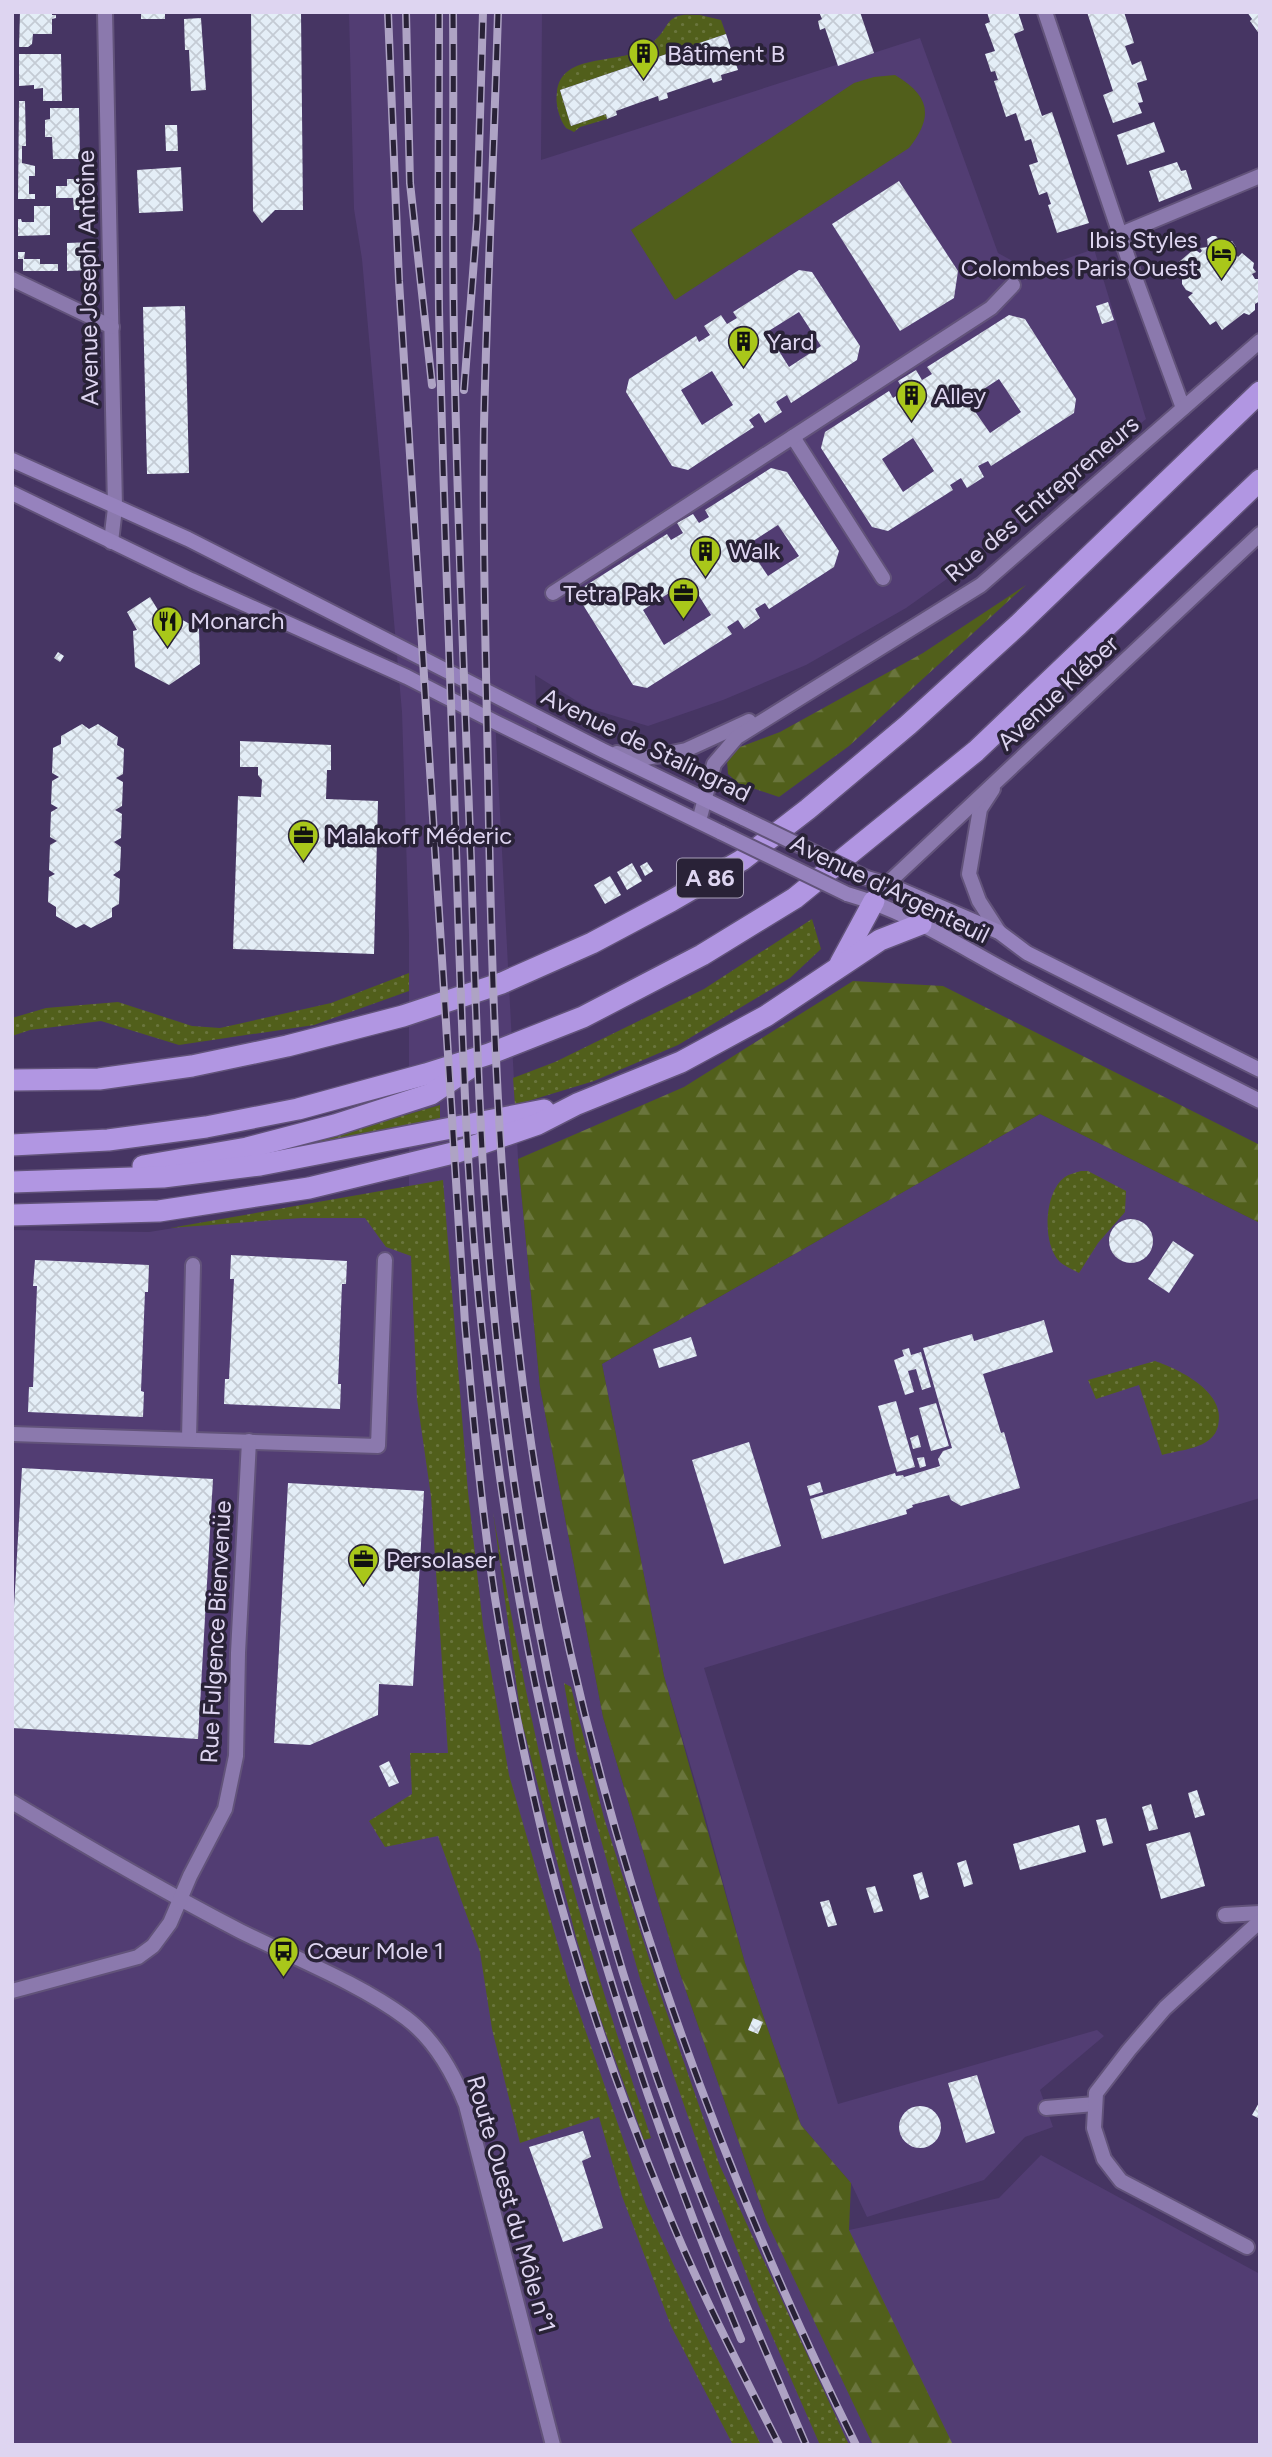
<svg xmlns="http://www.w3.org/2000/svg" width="1272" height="2457" viewBox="0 0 1272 2457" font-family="Figtree,sans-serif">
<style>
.built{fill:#523d73}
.grass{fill:url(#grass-dots)}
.forest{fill:url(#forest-firs)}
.garden{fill:#515f1b}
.building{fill:url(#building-cross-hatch);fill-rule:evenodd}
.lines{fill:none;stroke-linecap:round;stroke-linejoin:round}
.pedestrian-casing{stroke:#62537a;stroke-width:18}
.minor-casing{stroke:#62537a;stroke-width:18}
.tertiary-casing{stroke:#62537a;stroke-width:18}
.secondary-casing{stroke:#62537a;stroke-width:18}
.motorway-casing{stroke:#62537a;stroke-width:24}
.pedestrian{stroke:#8b79ad;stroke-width:14}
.minor{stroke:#8b79ad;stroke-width:14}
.tertiary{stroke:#8b79ad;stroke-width:14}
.secondary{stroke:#9682bd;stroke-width:14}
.motorway{stroke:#b196e2;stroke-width:21}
.rail-casing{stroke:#aea3c4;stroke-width:8}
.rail{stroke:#292237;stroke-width:5;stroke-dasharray:16;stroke-linecap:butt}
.secondary-bridge-casing{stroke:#62537a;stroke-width:18;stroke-linecap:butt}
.secondary-bridge{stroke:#9682bd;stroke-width:14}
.labels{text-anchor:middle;stroke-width:7;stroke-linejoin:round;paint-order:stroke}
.shield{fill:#292237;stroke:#a89fb9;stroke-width:2}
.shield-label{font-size:23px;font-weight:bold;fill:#ded5f1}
.poi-label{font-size:24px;fill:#ded5f1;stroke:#292237;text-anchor:start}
.street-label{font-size:24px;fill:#ded5f1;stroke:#292237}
</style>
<defs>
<pattern id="grass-dots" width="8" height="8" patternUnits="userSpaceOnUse" patternTransform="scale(1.75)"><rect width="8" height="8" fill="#515f1b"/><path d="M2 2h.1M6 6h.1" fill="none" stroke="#6a753d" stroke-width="1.8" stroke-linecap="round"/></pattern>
<pattern id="forest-firs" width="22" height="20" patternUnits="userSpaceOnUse" patternTransform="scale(1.75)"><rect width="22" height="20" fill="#515f1b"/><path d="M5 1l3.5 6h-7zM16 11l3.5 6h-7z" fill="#6a753d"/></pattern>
<pattern id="building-cross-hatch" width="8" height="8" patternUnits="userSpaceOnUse" patternTransform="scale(1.75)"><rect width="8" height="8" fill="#e4eef7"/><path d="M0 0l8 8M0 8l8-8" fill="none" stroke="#c4cbd4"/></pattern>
</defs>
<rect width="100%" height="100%" fill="#463563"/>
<g class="built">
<path d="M349 12H542L541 160 920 38 998 253 1031 271 1094 249 1146 419 982 554 906 608 806 665 723 700 648 726 588 708 535 675 537 738 495 717 518 1158 540 1387 603 1717 678 1968 766 2220 849 2230 999 2198 1041 2155 1260 2274V2445H12V1230L149 1232 409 1190V936L402 712 362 259 354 209Z"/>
<path d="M1040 1114 1260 1223V1498L704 1668 838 2104 1097 2030 1104 2036 1040 2090 1053 2127 1025 2137 984 2180 867 2217 851 2183 801 2125 745 1963 701 1801 664 1676 602 1364Z"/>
</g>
<g class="grass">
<path d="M700 15 721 20 726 34 560 90 571 126 606 114 607 119 580 127 574 132 566 128C559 119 555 103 557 92 561 54 612 64 638 51 646 47 654 42 660 35 666 28 668 19 678 16 684 14 693 15 700 15Z"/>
<path d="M812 919 821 949 790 978 678 1045 594 1081 515 1105 513 1078 555 1062 704 989Z"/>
<path d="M409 973V991L314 1025 179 1045 101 1021 30 1030 12 1036V1018L46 1008 118 1002 192 1026 220 1028 331 1003Z"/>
<path d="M440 1105V1123L317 1147 319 1140Z"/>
<path d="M1081 1171H1088L1126 1191 1125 1212 1098 1243 1079 1273C1072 1269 1064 1266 1059 1261 1042 1243 1044 1192 1065 1177 1069 1174 1075 1173 1081 1171Z"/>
<path d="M443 1180 468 1492 483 1625 509 1775 569 1983 646 2205 711 2346 761 2445H733L671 2326 622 2196 599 2117 520 2143 492 2029 480 1952 438 1836 385 1847 369 1821 412 1794 410 1753H448L431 1496 417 1399 411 1256 386 1247 365 1218H301L170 1228Z"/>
<path d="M1155 1361C1181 1370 1227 1393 1218 1426 1217 1431 1214 1436 1209 1440 1198 1449 1176 1451 1162 1455L1139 1385 1096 1399 1088 1380Z"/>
<path d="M493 1512C507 1594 522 1675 540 1757 569 1886 609 2013 651 2138L644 2140 595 2003 576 1937 521 1718Z"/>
<path d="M564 1683 571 1687 604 1818 662 1999 720 2166 849 2445H820L758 2304 713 2188 641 1982 576 1751Z"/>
</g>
<g class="forest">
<path d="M1026 585 849 746 779 797 738 783 728 774 727 760 740 747 780 732 923 653Z"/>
<path d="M853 981 943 986 1260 1145V1223L1040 1114 602 1364 664 1676 745 1963 801 2125 851 2183 849 2230 953 2445H873L766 2220 678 1968 603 1717 540 1387 518 1159 684 1087Z"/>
</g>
<path class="garden" d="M895 75C930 96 934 116 909 148L675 300 631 230 854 83 874 77Z"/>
<g class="building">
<path d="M20 12H52V15H56V18L52 19V34H33L32 44 28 47H19Z"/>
<rect x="141" y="12" width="24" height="7"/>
<path d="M251 12H301L303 210H275L262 223 253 211Z"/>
<path d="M819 12H860L874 53 838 66 825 28 820 30 818 21 822 19Z"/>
<path d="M987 12H1018L1024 30 1014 34 1042 116 1052 112 1089 223 1057 233 1048 205 1051 204 1047 192 1039 195 1029 165 1038 162 1031 139 1025 141 1016 113 1006 117 994 81 998 80 995 71 991 72 985 54 995 51 985 24 990 22Z"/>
<path d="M1087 12H1124L1134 43 1125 46 1132 65 1141 61 1147 80 1137 83 1143 102 1138 103 1142 113 1113 123 1103 95 1113 91Z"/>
<path d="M1247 12H1260V35L1250 21 1252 19Z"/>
<path d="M201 18 206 90 191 91 189 50H185L184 19Z"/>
<path d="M726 34 738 70 721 75 722 80 713 83 711 78 667 93 668 98 659 101 658 96 616 111 617 115 607 119 606 114 571 126 560 90Z"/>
<path d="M19 54H61L62 101H43V88L34 89V85L19 86Z"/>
<path d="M19 101H25L26 146H22V163L35 166V176H29V194H35V199H18Z"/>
<path d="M50 108H79L80 159H53L52 137H45V120L50 119Z"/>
<path d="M1154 122 1165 152 1127 165 1117 135Z"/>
<path d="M165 125H177L178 151H166Z"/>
<path d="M1177 162 1181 171 1186 170 1192 189 1159 202 1149 171Z"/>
<path d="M181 167 183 211 139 213 137 170Z"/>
<path d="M67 179H92L93 210H74L73 198H56V186H67Z"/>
<path d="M899 181 958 271 954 298 900 331 832 224Z"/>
<path d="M34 206H50V235L18 236V219H21L22 222H34Z"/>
<path d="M1212 236H1216L1220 241 1224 239 1226 241H1232L1236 247 1235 254 1238 257 1242 253 1254 263 1253 268 1256 272 1252 274 1255 279H1260V301L1255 304V310L1249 315 1244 313 1222 330 1216 321 1210 325 1188 297 1193 293 1186 290 1182 284V279L1179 275 1182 273 1178 267 1179 262 1194 249 1200 253 1202 251 1200 248 1208 247 1207 239Z"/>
<path d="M94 242V270L67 271V243Z"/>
<path d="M18 252H25L24 259H40V264H58V271H23V259H18Z"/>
<path d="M799 270 812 272 860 346 857 360 791 403 787 395 776 402 782 412 765 423 759 413 749 420 754 427 688 470 672 466 626 392 629 379 696 336 699 342 710 335 704 326 721 315 727 324 737 318 733 312ZM799 312 821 346 789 367 767 332ZM712 371 733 405 702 425 681 390Z"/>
<path d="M1108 302 1114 320 1102 324 1096 306Z"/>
<path d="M185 306 189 473 147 474 143 307Z"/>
<path d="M1009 315 1025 319 1076 399 1074 413 991 466 988 461 978 466 984 477 967 488 961 478 950 485 953 490 888 531 872 527 821 448 825 432 889 391 893 398 904 391 898 381 916 370 922 380 932 374 927 367ZM999 379 1021 412 990 433 967 400ZM913 438 934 471 903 492 882 459Z"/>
<path d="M771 468 787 472 839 551 834 567 769 609 765 603 755 609 760 618 744 629 738 620 727 627 732 634 647 688 633 685 580 600 585 586 667 534 671 540 683 533 677 523 693 514 699 523 709 517 705 510ZM778 525 799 556 768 576 747 545ZM689 580 711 615 664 645 643 610Z"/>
<path d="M150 597 161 615 166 611 199 629 200 664 169 685 135 667 133 631 137 630 127 612Z"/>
<path d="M58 652 64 656 60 662 54 658Z"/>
<path d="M82 724 89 729 98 724 118 737 117 745 124 749 123 774 116 778 123 782 122 806 115 810 122 814 121 838 114 842 121 847 120 870 113 875 120 879 119 904 112 908V917L91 928 84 924 76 928 56 916V907L48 902 49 877 55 874 49 870 50 845 57 841 50 837 51 812 58 808 51 804 52 781 59 777 52 773 53 748 61 744V736Z"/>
<path d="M240 741 331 745V770H327L326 799 378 801 374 954 233 949 238 796 261 797 262 780 258 775V767H240Z"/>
<path d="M647 862 653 871 645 876 640 866Z"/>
<path d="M632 863 642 881 627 890 617 872Z"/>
<path d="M610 876 621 895 605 904 594 885Z"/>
<circle cx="1131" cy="1241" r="22"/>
<path d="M1173 1241 1194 1255 1169 1293 1148 1279Z"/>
<path d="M231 1255 347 1261 346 1284H342L338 1384H341L340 1409 224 1404 225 1379H229L234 1279H230Z"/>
<path d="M35 1260 149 1265 148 1292H145L141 1391 144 1392 143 1417 28 1412 29 1387H33L37 1286H33Z"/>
<path d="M1044 1320 1053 1352 983 1374 1001 1433 1004 1432 1020 1488 961 1506 951 1500 949 1495 912 1505 913 1507 906 1510 907 1514 822 1539 810 1499 895 1473 896 1476 903 1475 904 1477 940 1466 938 1459 943 1451 952 1448 923 1348 972 1334 974 1341Z"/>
<path d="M691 1337 697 1356 659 1368 653 1349Z"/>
<path d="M909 1348 911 1355 921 1352 931 1387 922 1390 916 1369 908 1371 914 1392 905 1395 894 1360 904 1356 902 1350Z"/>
<path d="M896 1401 915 1467 897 1472 878 1406Z"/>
<path d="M936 1403 949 1446 931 1451 919 1408Z"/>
<path d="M918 1435 921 1447 913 1449 910 1438Z"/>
<path d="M749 1442 781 1546 724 1564 692 1460Z"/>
<path d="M924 1457 926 1466 920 1468 917 1458Z"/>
<path d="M22 1468 213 1479 198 1739 12 1728V1642Z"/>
<path d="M820 1482 823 1492 810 1496 807 1486Z"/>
<path d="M288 1483 424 1491 413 1686 379 1684 378 1715 310 1745 274 1743Z"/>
<path d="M389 1761 399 1783 389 1787 379 1766Z"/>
<path d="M1197 1790 1205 1815 1195 1818 1188 1793Z"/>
<path d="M1151 1804 1158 1829 1149 1831 1142 1807Z"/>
<path d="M1106 1818 1113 1843 1103 1846 1096 1820Z"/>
<path d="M1079 1825 1086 1852 1020 1870 1013 1844Z"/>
<path d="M1190 1832 1205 1886 1161 1899 1146 1844Z"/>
<path d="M966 1860 973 1884 964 1887 957 1863Z"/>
<path d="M922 1872 929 1897 920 1900 913 1875Z"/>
<path d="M875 1886 883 1911 874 1913 866 1888Z"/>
<path d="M829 1900 837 1925 828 1927 820 1902Z"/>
<path d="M753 2018 763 2022 758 2034 748 2030Z"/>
<path d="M977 2075 995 2133 966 2143 948 2083Z"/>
<path d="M1260 2101V2119L1252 2115Z"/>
<circle cx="920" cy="2127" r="21"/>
<path d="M583 2131 591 2157 582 2161 603 2228 563 2242 529 2147Z"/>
</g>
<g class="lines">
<defs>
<g id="pedestrian">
<path d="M793 437 883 578"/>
<path d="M553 593 991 308 1013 285"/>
</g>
<g id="minor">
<path d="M105 12 115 508 111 542"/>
<path d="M1045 12 1130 264 1183 408"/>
<path d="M1121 234 1260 176"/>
<path d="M12 279 112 327"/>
<path d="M993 789 980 809 969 874 979 901 999 932"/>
<path d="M12 1434 378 1446 385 1260"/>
<path d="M189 1439 193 1265"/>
<path d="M12 1802C87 1847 163 1891 240 1931 294 1958 357 1982 406 2018 435 2040 453 2072 466 2105L553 2445"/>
<path d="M1225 1915 1260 1913"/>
<path d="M12 1991 138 1957 153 1946 170 1923 190 1876 225 1809 236 1756 238 1653 249 1441"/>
<path d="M1046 2108 1095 2104"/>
<path d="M1247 2247 1121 2181 1104 2159 1094 2128 1096 2093 1129 2050 1165 2008 1260 1921"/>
</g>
<g id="tertiary">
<path d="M617 753 642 759 686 750 749 721"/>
<path d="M699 821 714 764 737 737 981 585 1260 341"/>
<path d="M874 901 887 884 1260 534"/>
</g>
<g id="secondary">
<path d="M12 460 188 539 602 750 745 819"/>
<path d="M12 493 191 580 407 677 497 723 722 833"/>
<path d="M867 878 887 884 999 932 1027 953 1260 1070"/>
<path d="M847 894C907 911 959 946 1014 975 1095 1019 1178 1059 1260 1101"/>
</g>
<g id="motorway">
<path d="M840 964 874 901"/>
<path d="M12 1080 99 1079 192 1066 287 1046 403 1016 502 983 592 943 671 901 742 860 808 809 908 725 1018 625 1260 392"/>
<path d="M12 1145 108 1140 206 1127 298 1109 426 1074 489 1054 583 1017 702 955 795 898 976 751 1260 480"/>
<path d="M143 1166 247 1148 335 1125 431 1094 471 1067"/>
<path d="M12 1182 163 1177 260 1165 544 1110"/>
<path d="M12 1215 159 1211 309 1188 457 1152 538 1124 577 1104 681 1062 766 1016 880 940 921 924"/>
</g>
</defs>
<use href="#pedestrian" class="pedestrian-casing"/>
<use href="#minor" class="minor-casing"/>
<use href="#tertiary" class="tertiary-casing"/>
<use href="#secondary" class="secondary-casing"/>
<use href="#motorway" class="motorway-casing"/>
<use href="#pedestrian" class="pedestrian"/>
<use href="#minor" class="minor"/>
<use href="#tertiary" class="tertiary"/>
<use href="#secondary" class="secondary"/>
<use href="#motorway" class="motorway"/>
<defs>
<g id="rail">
<path d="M388 12 399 281 465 1323C473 1415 481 1507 495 1598 508 1680 525 1761 544 1841 575 1965 616 2087 665 2205 698 2287 739 2366 779 2445"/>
<path d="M406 12 410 183 432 385"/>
<path d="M439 12C439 111 438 210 439 309 443 500 451 689 457 880 462 1030 466 1181 482 1330 496 1464 516 1598 545 1729 590 1939 659 2142 741 2339"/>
<path d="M453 12C454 120 452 228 454 336 457 511 464 685 471 860 476 1018 480 1176 496 1333 509 1465 530 1597 559 1727 588 1860 626 1994 673 2122 713 2231 760 2338 806 2445"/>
<path d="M498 12C494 150 487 287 484 425 482 558 487 692 489 825 493 1050 502 1277 540 1499 595 1825 709 2148 856 2445"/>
<path d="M464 390 477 221 483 12"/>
</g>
</defs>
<use href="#rail" class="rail-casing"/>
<use href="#rail" class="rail"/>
<defs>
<g id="secondary-bridge">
<path d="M745 819 867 878"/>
<path d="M722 833 847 894"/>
</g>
</defs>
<use href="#secondary-bridge" class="secondary-bridge-casing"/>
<use href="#secondary-bridge" class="secondary-bridge"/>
</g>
<defs>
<symbol id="building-pin" viewBox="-11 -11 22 30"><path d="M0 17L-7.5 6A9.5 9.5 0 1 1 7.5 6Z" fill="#a9c71a" stroke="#292237"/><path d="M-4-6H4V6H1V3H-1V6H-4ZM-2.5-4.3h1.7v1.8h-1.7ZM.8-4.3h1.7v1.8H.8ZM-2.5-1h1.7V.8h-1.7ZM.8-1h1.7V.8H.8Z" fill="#111"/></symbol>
<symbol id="hotel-pin" viewBox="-11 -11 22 30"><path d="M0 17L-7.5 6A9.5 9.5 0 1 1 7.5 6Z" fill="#a9c71a" stroke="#292237"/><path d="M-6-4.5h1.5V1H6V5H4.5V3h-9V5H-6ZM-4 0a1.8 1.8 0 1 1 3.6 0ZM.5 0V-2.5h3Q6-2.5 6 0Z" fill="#111"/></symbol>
<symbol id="office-pin" viewBox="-11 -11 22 30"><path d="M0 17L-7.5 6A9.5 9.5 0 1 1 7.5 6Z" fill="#a9c71a" stroke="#292237"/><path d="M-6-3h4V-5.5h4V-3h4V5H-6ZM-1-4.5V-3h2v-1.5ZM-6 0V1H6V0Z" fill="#111"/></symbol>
<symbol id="restaurant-pin" viewBox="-11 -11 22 30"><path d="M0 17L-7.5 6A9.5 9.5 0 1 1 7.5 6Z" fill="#a9c71a" stroke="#292237"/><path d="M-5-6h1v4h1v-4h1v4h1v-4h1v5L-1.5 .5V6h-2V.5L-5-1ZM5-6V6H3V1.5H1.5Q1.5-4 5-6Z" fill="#111"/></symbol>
<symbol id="bus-pin" viewBox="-11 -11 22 30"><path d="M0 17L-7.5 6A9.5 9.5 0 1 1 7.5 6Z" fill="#a9c71a" stroke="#292237"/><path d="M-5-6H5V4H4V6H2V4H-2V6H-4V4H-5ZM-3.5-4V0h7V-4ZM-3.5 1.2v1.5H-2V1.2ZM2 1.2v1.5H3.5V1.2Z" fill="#111"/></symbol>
</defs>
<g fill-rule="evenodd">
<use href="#building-pin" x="626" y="36" width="35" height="47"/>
<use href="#hotel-pin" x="1204" y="236" width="35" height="47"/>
<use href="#building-pin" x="726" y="324" width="35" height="47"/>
<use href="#building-pin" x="894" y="378" width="35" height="47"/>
<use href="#building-pin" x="688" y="534" width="35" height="47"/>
<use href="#office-pin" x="666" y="576" width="35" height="47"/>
<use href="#restaurant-pin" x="150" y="604" width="35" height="47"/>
<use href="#office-pin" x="286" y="818" width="35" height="47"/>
<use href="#office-pin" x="346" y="1542" width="35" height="47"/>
<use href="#bus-pin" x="266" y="1934" width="35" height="47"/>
</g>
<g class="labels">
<rect class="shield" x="677" y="858.5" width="66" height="39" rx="5"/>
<g class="shield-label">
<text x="710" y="886">A 86</text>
</g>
<g class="poi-label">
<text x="667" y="62">Bâtiment B</text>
<text x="1198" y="248" text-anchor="end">Ibis Styles<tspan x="1198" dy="28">Colombes Paris Ouest</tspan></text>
<text x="767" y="350">Yard</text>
<text x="934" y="404">Alley</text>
<text x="729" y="559">Walk</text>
<text x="661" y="602" text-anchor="end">Tetra Pak</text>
<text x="190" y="629">Monarch</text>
<text x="326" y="844">Malakoff Méderic</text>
<text x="386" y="1568">Persolaser</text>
<text x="307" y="1959">Cœur Mole 1</text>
</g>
<g class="street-label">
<text transform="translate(88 278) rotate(-91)" y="8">Avenue Joseph Antoine</text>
<text transform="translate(1042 499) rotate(-40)" y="8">Rue des Entrepreneurs</text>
<text transform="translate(1058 693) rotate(-43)" y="8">Avenue Kléber</text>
<text transform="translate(646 745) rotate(26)" y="8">Avenue de Stalingrad</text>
<text transform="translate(890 889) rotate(26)" y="8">Avenue d'Argenteuil</text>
<text transform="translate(216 1632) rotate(-87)" y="8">Rue Fulgence Bienvenüe</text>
<text transform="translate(511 2204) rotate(74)" y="8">Route Ouest du Môle n°1</text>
</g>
</g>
<rect width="1272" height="2457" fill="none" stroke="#ded5f1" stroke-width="28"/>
</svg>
